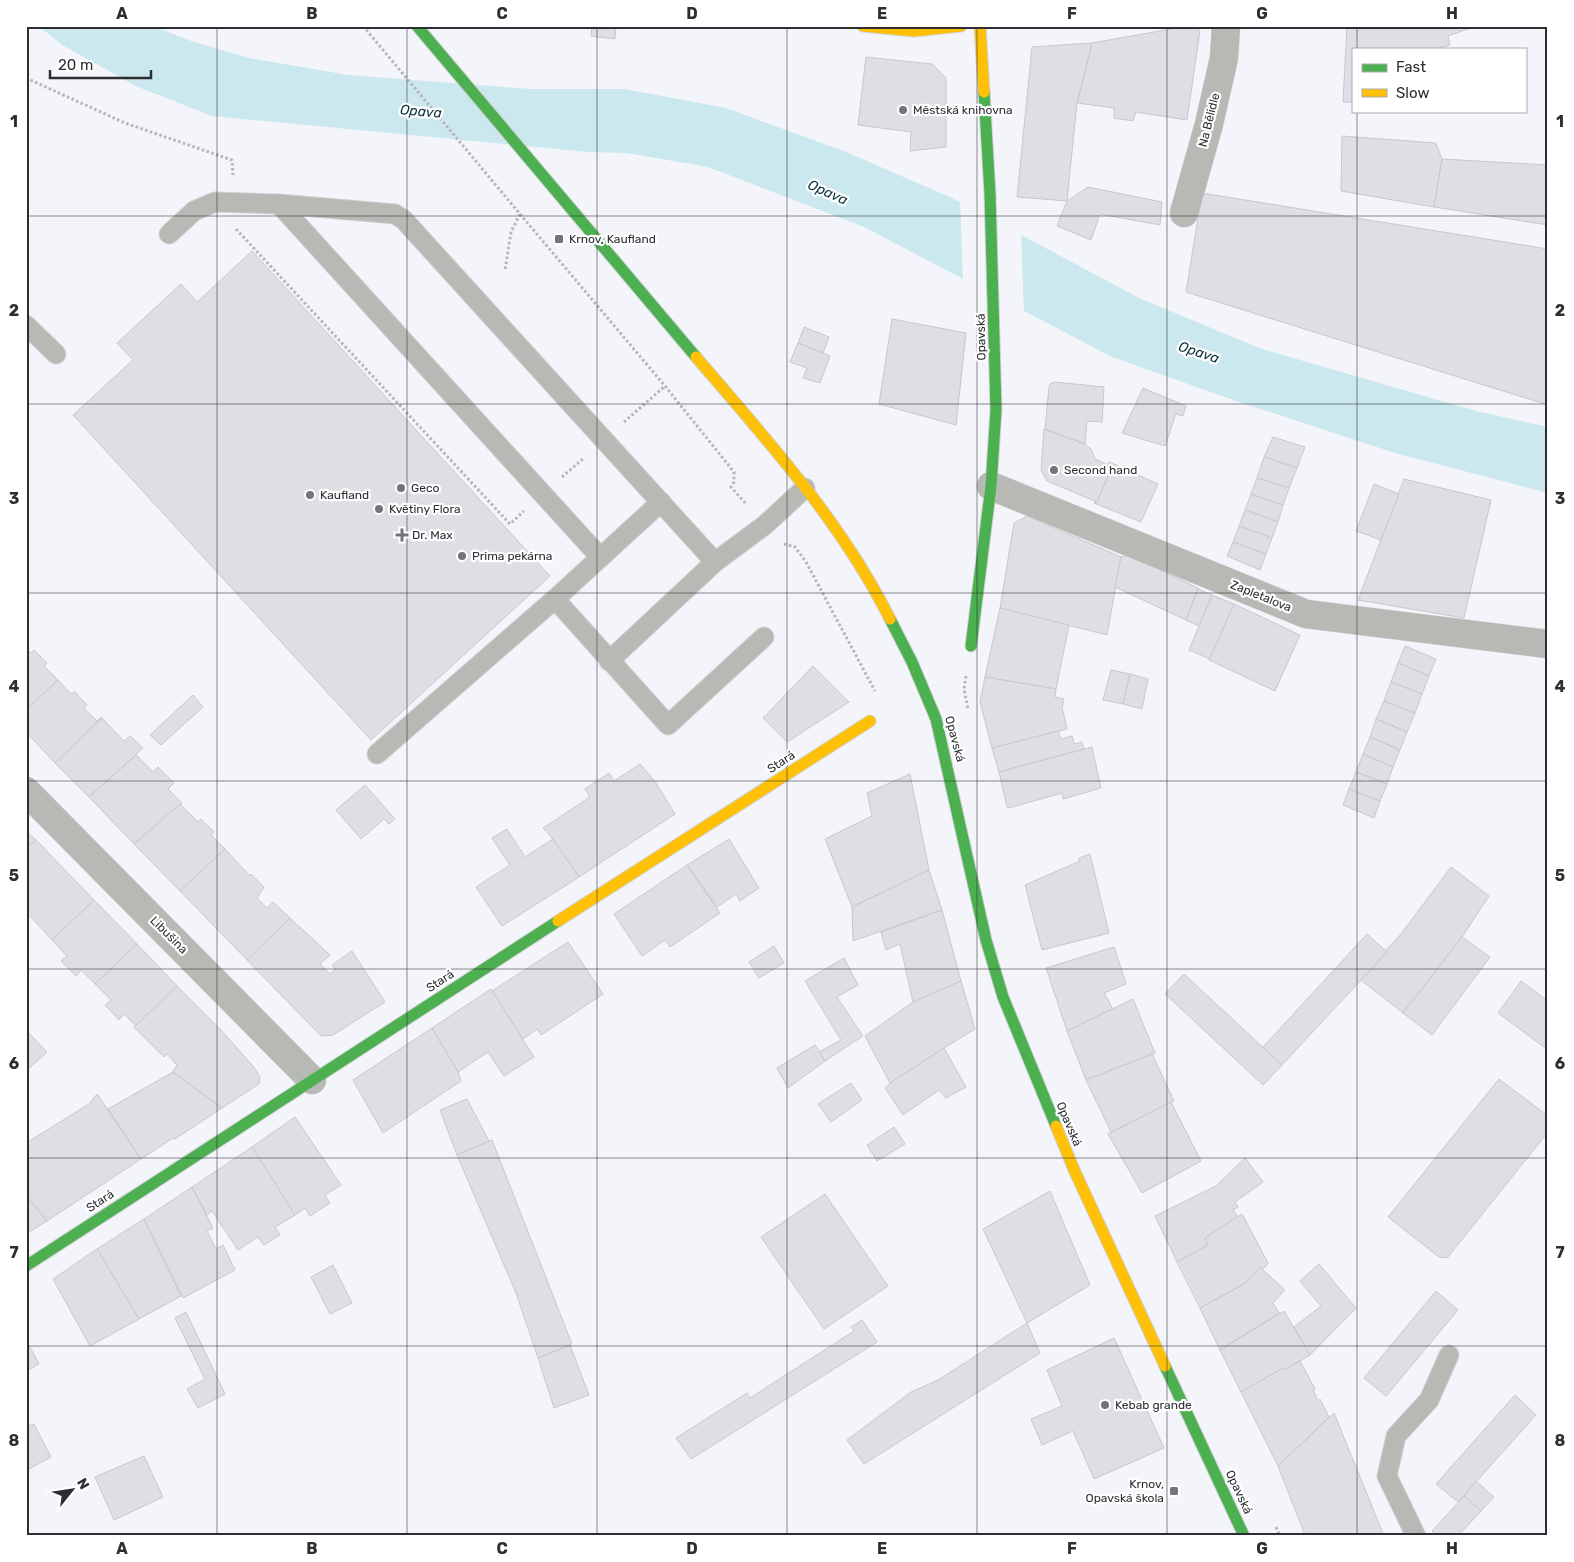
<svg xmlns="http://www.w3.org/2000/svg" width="1574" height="1562" viewBox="0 0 1574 1562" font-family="Rubik,sans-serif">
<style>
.water{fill:#cae8ee}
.pier{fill:#f3f5fa}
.building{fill:#e0dde5;stroke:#c8c8cc}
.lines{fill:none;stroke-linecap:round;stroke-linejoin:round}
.lane-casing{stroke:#d0d2d5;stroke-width:21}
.street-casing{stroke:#d0d2d5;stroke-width:29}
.fast-casing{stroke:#d0d2d5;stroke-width:13}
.slow-casing{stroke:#d0d2d5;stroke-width:13}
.path{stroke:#b5b7b4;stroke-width:3;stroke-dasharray:2.5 2.5;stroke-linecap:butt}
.lane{stroke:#b7bab4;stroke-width:19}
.street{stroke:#b7bab4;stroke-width:28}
.fast{stroke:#4caf50;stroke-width:11}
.slow{stroke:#ffc107;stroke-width:11}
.grid{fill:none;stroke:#2c2e32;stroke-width:1;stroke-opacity:0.55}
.poi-dot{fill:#727478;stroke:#fff;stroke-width:2}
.labels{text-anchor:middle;stroke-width:4.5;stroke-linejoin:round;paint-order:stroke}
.poi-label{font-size:12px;fill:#2c2e32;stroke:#fff;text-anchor:start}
.street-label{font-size:12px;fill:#2c2e32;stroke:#fff}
.water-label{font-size:14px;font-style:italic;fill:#0a3239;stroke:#fff}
.neatline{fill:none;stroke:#2c2e32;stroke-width:2}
.grid-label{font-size:16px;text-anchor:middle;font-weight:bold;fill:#2c2e32}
</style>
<rect width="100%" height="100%" fill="#f3f5fa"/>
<path class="water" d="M39 26H153L191 41 249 58 348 75 531 89H625L726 108 846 152 952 198 1141 299 1262 349 1476 411 1548 427V493L1395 453 1236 401 1112 357 864 227 708 167 627 153 588 152 212 116 138 87 62 45Z"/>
<path class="pier" d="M960 200 1021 232 1024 313 963 281Z"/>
<g class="building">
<path d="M592 26H616L615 39 591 36Z"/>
<path d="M1188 26H1192L1200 31 1187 120 1136 112 1133 121 1114 118V108L1077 103 1092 43Z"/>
<path d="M1347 26H1476L1448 36 1450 45 1434 49H1353V102H1343Z"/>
<path d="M1092 43 1077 103 1067 201 1017 197 1032 47Z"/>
<path d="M866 57 932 64 946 78V147L910 151 911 132 858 125Z"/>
<path d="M1342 136 1436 143 1442 159 1434 207 1341 191Z"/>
<path d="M1442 159 1548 165V225L1434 207Z"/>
<path d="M1088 187 1162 202 1160 225 1100 214 1091 240 1057 226 1067 201Z"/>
<path d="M1202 193 1548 249V405L1186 292Z"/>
<path d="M252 251 550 576 371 740 73 415 133 360 117 343 181 284 197 302Z"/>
<path d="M892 319 966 333 956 425 879 404Z"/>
<path d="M804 327 829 337 823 353 798 343Z"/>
<path d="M798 343 830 356 820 383 803 378 807 368 790 362Z"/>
<path d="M1055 382 1104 387 1102 422 1087 421 1085 444 1045 429 1049 387 1051 383Z"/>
<path d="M1143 388 1186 406 1183 416 1176 414 1165 446 1122 433Z"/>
<path d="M1044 429 1085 444 1091 449 1095 459 1112 467 1097 502 1047 481 1041 470Z"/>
<path d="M1273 437 1305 447 1297 468 1264 457Z"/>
<path d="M1264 457 1297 468 1289 488 1257 478Z"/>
<path d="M1109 462 1158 484 1141 522 1094 503 1097 502 1112 467 1107 464Z"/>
<path d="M1257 478 1289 488 1283 505 1251 494Z"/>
<path d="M1404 479 1491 500 1464 618 1358 600Z"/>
<path d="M1374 484 1399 494 1381 540 1356 531Z"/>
<path d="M1251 494 1283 505 1278 522 1245 510Z"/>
<path d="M1245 510 1278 522 1272 538 1239 526Z"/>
<path d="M1027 516 1121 557 1107 635 1000 608 1014 523Z"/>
<path d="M1239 526 1272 538 1266 554 1233 542Z"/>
<path d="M1233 542 1266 554 1260 570 1227 556Z"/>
<path d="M1129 555 1198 588 1186 620 1115 587 1121 557Z"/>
<path d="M1198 589 1212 595 1199 626 1186 620Z"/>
<path d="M1212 595 1234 604 1210 659 1189 650Z"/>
<path d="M1234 604 1300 635 1275 691 1209 660Z"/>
<path d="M1000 608 1069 625 1056 689 985 677Z"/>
<path d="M1405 646 1436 659 1429 676 1398 663Z"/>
<path d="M26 648 31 653 34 650 47 663 44 666 58 680 26 710Z"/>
<path d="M1398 663 1429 676 1422 694 1391 682Z"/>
<path d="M813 666 849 702 787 742 763 718Z"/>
<path d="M1111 670 1130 674 1123 704 1103 700Z"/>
<path d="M1130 674 1148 679 1142 709 1123 704Z"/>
<path d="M985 677 1056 689 1055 697 1064 699 1062 707 1067 729 992 748 980 702Z"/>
<path d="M58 680 71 694 75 692 87 705 84 708 97 721 101 717 102 718 55 763 26 732V710Z"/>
<path d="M1391 682 1422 694 1415 713 1384 701Z"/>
<path d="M193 695 203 707 161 745 150 735Z"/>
<path d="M1384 701 1415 713 1407 732 1376 719Z"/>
<path d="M102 718 124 741 130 736 143 748 89 797 55 763Z"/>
<path d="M1376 719 1407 732 1400 750 1370 737Z"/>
<path d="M1058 731 1061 739 1072 736 1074 744 1082 742 1084 749 999 772 992 748Z"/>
<path d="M1370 737 1400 750 1393 767 1363 754Z"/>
<path d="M1092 747 1101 788 1063 799 1062 793 1009 808 1007 807 999 772Z"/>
<path d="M1363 754 1393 767 1387 784 1356 772Z"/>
<path d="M136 755 153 772 158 767 174 783 168 789 182 803 134 844 89 797Z"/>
<path d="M640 764 656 783 675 814 579 877 553 839 543 828 590 797 585 789 609 773 614 781Z"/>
<path d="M1356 772 1387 784 1380 801 1349 789Z"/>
<path d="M910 774 929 870 852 907 825 839 872 816 867 793Z"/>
<path d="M365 785 395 819 389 824 384 819 361 839 336 810Z"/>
<path d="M1349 789 1380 801 1374 818 1343 805Z"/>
<path d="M180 804 198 822 201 819 214 832 211 835 225 849 180 891 134 844Z"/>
<path d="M507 829 525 857 553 839 579 877 502 926 476 887 510 865 492 838Z"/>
<path d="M26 831 36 840 26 849Z"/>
<path d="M729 839 759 888 740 901 736 894 717 907 687 865Z"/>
<path d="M36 840 94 900 52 940 30 916 26 919V849Z"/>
<path d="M225 849 250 876 251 874 264 887 257 898 267 908 273 902 290 918 247 960 180 891Z"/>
<path d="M1090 854 1109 933 1042 950 1025 885 1080 861 1079 858Z"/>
<path d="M687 865 720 913 670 947 665 940 642 956 614 914Z"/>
<path d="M1451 867 1489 896 1462 937 1403 1013 1361 980 1387 952 1385 951 1401 934Z"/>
<path d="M929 870 942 910 853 941 852 907Z"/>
<path d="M94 900 137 944 95 984 81 970 76 976 61 961 67 956 52 940Z"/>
<path d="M942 910 961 981 913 1002 900 944 886 950 881 932Z"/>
<path d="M290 918 330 955 320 964 330 974 335 969 332 965 352 951 385 1002 333 1035 321 1036 247 960Z"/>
<path d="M1367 934 1387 952 1282 1065 1263 1047Z"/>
<path d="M1462 937 1490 957 1432 1035 1403 1013Z"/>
<path d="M568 942 603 994 541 1035 537 1029 523 1039 492 991Z"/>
<path d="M137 944 177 986 136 1026 124 1014 119 1020 105 1005 111 1000 95 984Z"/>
<path d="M774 946 784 963 759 978 749 962Z"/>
<path d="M1114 947 1126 984 1104 993 1113 1009 1067 1031 1046 968Z"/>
<path d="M844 958 858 985 837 997 863 1036 825 1061 819 1052 841 1040 805 981Z"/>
<path d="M1184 974 1282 1065 1263 1085 1165 994Z"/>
<path d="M961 981 975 1029 944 1048 890 1083 865 1036 913 1002Z"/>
<path d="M1521 981 1548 1001V1050L1498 1013Z"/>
<path d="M177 986 219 1028 253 1066 260 1077 259 1084 222 1108 173 1072 177 1065 167 1054 164 1057 134 1027Z"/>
<path d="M491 989 534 1057 504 1076 488 1052 458 1072 432 1028Z"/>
<path d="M1133 999 1155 1053 1086 1080 1067 1031Z"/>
<path d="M432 1028 458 1072 461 1081 383 1133 353 1080Z"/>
<path d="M26 1030 47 1052 26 1071Z"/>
<path d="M815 1045 825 1061 788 1088 777 1068Z"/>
<path d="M944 1048 966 1087 946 1098 939 1090 903 1115 885 1088 890 1083Z"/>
<path d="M1152 1054 1174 1101 1111 1132 1086 1080Z"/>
<path d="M173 1072 222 1108 175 1139 173 1138 141 1159 108 1109Z"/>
<path d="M1499 1079 1548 1116V1132L1448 1257 1445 1258 1439 1257 1388 1217Z"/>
<path d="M851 1083 862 1100 831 1122 818 1104Z"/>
<path d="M97 1094 141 1159 47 1221 26 1195V1143L89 1104Z"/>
<path d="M467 1099 489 1141 457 1155 440 1110Z"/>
<path d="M1171 1102 1201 1161 1142 1193 1108 1134Z"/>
<path d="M295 1117 341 1185 325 1195 330 1203 310 1216 305 1208 295 1215 252 1147Z"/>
<path d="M894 1127 905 1144 877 1161 867 1145Z"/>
<path d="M492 1140 572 1344 538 1358 516 1293 457 1155Z"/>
<path d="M252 1147 295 1215 275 1227 280 1235 264 1245 258 1237 238 1250 212 1211 207 1215 192 1187Z"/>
<path d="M1245 1158 1263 1182 1235 1202 1238 1207 1233 1210 1238 1217 1205 1238 1208 1245 1177 1262 1155 1216 1216 1186Z"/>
<path d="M192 1187 213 1228 207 1231 216 1249 223 1245 235 1270 183 1298 144 1219Z"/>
<path d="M1050 1191 1090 1285 1027 1323 983 1229Z"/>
<path d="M825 1194 888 1286 824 1329 761 1237Z"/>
<path d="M26 1195 47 1221 26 1234Z"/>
<path d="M1242 1214 1268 1263 1263 1269 1260 1267 1244 1284 1200 1308 1177 1262 1208 1245 1205 1238Z"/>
<path d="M144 1219 181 1296 139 1319 97 1249Z"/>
<path d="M97 1249 139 1319 90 1346 53 1279Z"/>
<path d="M1319 1264 1356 1308 1310 1355 1294 1327 1321 1306 1300 1281Z"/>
<path d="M333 1265 352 1303 330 1314 311 1277Z"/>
<path d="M1260 1267 1285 1290 1273 1303 1279 1313 1220 1350 1200 1308 1244 1284Z"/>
<path d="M1436 1291 1458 1310 1386 1396 1364 1378Z"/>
<path d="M1284 1311 1310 1355 1284 1370 1283 1368 1241 1392 1220 1350Z"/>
<path d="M186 1312 225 1394 198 1408 187 1389 205 1379 175 1318Z"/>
<path d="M862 1320 877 1342 691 1459 676 1438 747 1393 750 1398 854 1331 851 1327Z"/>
<path d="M1027 1323 1040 1353 864 1464 847 1440 911 1392 938 1380Z"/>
<path d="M1114 1338 1164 1448 1094 1479 1073 1431 1042 1445 1031 1419 1062 1406 1047 1370Z"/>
<path d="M26 1340 39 1364 26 1371Z"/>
<path d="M570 1345 589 1395 554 1408 538 1358Z"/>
<path d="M1300 1361 1315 1389 1313 1390 1318 1401 1320 1399 1329 1417 1278 1466 1241 1392 1283 1368 1284 1370Z"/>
<path d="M1515 1395 1536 1415 1458 1502 1436 1484Z"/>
<path d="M1334 1413 1384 1536 1305 1535 1278 1466Z"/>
<path d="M34 1424 51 1457 29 1469 26 1464V1427Z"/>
<path d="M144 1456 163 1497 114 1520 95 1477Z"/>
<path d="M1476 1481 1494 1497 1481 1511 1464 1496Z"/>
<path d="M1464 1496 1481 1511 1458 1536H1437L1432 1531Z"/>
</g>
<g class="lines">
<defs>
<g id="lane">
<path d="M279 204 600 557"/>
<path d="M169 234 194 211 215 202 279 204 395 214 404 220 715 562"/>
<path d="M26 325 56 354"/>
<path d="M555 599 668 725 764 637"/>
<path d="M609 661 715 562 765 525 805 488"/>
<path d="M377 754 555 599 661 502"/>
<path d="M1416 1536 1387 1476 1396 1436 1429 1400 1449 1355"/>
</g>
<g id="street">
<path d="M1184 213 1209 124 1224 58 1226 26"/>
<path d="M991 486 1306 614 1548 644"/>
<path d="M26 791 312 1080"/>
</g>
<g id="fast">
<path d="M417 26 696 357"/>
<path d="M890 619 912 662 936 719 986 940 1003 997 1056 1126"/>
<path d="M971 646 991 486 996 410 990 194 984 92"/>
<path d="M26 1266 558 921"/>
<path d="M1165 1366 1244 1536"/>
</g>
<g id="slow">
<path d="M863 26 914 31 961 26"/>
<path d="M980 26 984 92"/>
<path d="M696 357C767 440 841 521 890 619"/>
<path d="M558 921 870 721"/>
<path d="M1056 1126 1075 1172 1165 1366"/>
</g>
</defs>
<use href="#lane" class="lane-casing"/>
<use href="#street" class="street-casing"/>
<use href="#fast" class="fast-casing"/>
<use href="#slow" class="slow-casing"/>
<g class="path">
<path d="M363 26 520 214 511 232 505 270"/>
<path d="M26 78 125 123 232 160 233 175"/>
<path d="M520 214 665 386 734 472V482L731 487 747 505"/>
<path d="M236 229 510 524 524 511"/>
<path d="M624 422 665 386"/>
<path d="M562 477 584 458"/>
<path d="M784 544 795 547 806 562 875 691"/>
<path d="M966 676 964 689 968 709"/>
<path d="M1276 1527 1280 1536"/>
</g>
<use href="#lane" class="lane"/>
<use href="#street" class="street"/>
<use href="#fast" class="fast"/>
<use href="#slow" class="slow"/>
</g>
<path class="grid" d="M217 26V1536M407 26V1536M597 26V1536M787 26V1536M977 26V1536M1167 26V1536M1357 26V49M1357 111V1536M26 216H1548M26 404H1548M26 593H1548M26 781H1548M26 969H1548M26 1158H1548M26 1346H1548"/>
<g class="poi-dot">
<circle cx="903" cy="110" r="5"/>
<rect x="554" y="234" width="10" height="10" rx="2.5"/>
<circle cx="1054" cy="470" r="5"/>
<circle cx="401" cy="488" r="5"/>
<circle cx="310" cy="495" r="5"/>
<circle cx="379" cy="509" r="5"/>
<path d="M399.5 527.5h5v5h5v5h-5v5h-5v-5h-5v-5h5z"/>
<circle cx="462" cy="556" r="5"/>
<circle cx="1105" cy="1405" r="5"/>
<rect x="1169" y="1486" width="10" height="10" rx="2.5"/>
</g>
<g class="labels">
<g class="poi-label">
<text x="913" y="114">Městská knihovna</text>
<text x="569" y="243">Krnov, Kaufland</text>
<text x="1064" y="474">Second hand</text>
<text x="411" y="492">Geco</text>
<text x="320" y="499">Kaufland</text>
<text x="389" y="513">Květiny Flora</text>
<text x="412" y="539">Dr. Max</text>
<text x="472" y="560">Prima pekárna</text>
<text x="1115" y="1409">Kebab grande</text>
<text x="1164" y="1488" text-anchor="end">Krnov,<tspan x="1164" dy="14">Opavská škola</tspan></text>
</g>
<g class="street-label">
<text transform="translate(1209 120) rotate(-76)" y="4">Na Bělidle</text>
<text transform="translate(981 337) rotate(-91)" y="4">Opavská</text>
<text transform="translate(1261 596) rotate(22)" y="4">Zapletalova</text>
<text transform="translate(955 739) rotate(75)" y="4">Opavská</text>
<text transform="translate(781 762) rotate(-33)" y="4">Stará</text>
<text transform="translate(169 935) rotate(45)" y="4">Libušina</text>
<text transform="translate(440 981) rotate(-33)" y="4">Stará</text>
<text transform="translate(1069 1124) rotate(67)" y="4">Opavská</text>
<text transform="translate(100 1201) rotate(-33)" y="4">Stará</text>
<text transform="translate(1239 1492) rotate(65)" y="4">Opavská</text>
</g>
<g class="water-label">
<text transform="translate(421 111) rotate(5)" y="5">Opava</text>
<text transform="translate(828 192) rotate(24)" y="5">Opava</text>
<text transform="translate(1199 352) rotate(18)" y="5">Opava</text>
</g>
</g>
<rect width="1574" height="1562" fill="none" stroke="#ffffff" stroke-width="55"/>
<rect x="1352" y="48" width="175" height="65" fill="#ffffff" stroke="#ababad"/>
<rect x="1362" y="64" width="25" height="8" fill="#4caf50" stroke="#ababad"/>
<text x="1396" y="72" font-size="15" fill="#2c2e32">Fast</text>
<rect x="1362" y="89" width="25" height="8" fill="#ffc107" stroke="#ababad"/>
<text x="1396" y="98" font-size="15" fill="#2c2e32">Slow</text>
<g transform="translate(72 1490) rotate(60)" stroke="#ffffff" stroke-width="4" paint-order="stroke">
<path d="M0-4L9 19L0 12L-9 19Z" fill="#2c2e32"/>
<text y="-8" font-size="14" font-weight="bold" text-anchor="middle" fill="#2c2e32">N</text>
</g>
<path d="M50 70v8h101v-8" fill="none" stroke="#2c2e32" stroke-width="2.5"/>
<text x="58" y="70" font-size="15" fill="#2c2e32" stroke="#ffffff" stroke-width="4" paint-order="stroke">20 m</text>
<rect x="28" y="28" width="1518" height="1506" class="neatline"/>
<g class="grid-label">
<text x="122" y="19">A</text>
<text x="312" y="19">B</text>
<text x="502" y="19">C</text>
<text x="692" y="19">D</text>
<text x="882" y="19">E</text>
<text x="1072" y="19">F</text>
<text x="1262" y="19">G</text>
<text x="1452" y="19">H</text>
<text x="14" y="127">1</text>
<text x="1560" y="127">1</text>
<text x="14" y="316">2</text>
<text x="1560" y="316">2</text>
<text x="14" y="504">3</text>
<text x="1560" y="504">3</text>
<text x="14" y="692">4</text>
<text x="1560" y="692">4</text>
<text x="14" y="881">5</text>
<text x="1560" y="881">5</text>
<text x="14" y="1069">6</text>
<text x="1560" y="1069">6</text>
<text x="14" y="1258">7</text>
<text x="1560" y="1258">7</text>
<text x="14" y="1446">8</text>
<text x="1560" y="1446">8</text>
<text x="122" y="1554">A</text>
<text x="312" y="1554">B</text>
<text x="502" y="1554">C</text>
<text x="692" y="1554">D</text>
<text x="882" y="1554">E</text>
<text x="1072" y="1554">F</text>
<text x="1262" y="1554">G</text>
<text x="1452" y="1554">H</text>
</g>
</svg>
